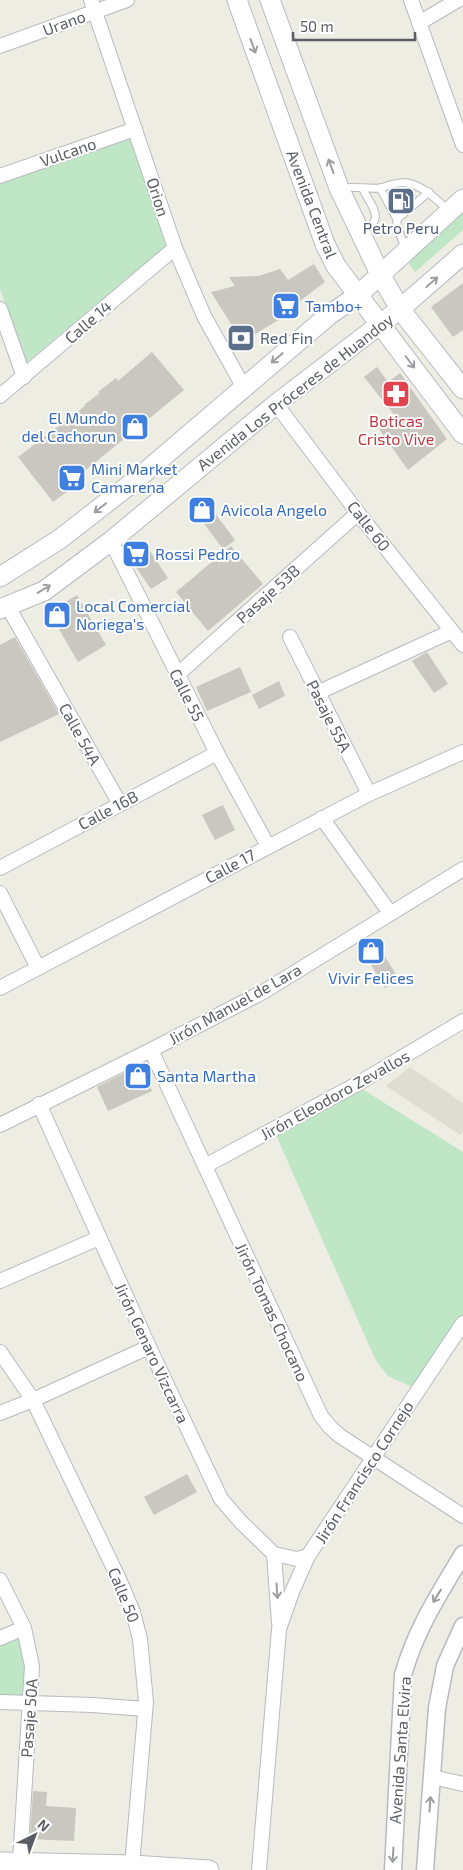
<svg xmlns="http://www.w3.org/2000/svg" width="463" height="1870" viewBox="0 0 463 1870" font-family="'Exo 2',sans-serif">
<style>
.education{fill:#deddd1}
.green{fill:#bfe6c5}
.building{fill:#c9c7c0}
.lines{fill:none;stroke-linecap:round;stroke-linejoin:round}
.service-casing{stroke:#b8babf;stroke-width:9}
.minor-casing{stroke:#b8babf;stroke-width:16}
.tertiary-casing{stroke:#b8babf;stroke-width:19}
.secondary-casing{stroke:#b8bac1;stroke-width:21}
.service{stroke:#fff;stroke-width:7}
.minor{stroke:#fff;stroke-width:14}
.tertiary{stroke:#fff;stroke-width:16}
.secondary{stroke:#fff;stroke-width:19}
.oneway{stroke:#9d9ea2}
.labels{text-anchor:middle;stroke-width:4;stroke-linejoin:round;paint-order:stroke}
.street-label{font-size:16px;fill:#5b5d64;stroke:#fff}
.service-label{font-size:16px;fill:#4e5e75;stroke:#fff}
.shop-label{font-size:16px;fill:#366cbe;stroke:#fff;text-anchor:start}
.health-label{font-size:16px;fill:#be3a42;stroke:#fff}
</style>
<rect width="100%" height="100%" fill="#eeede3"/>
<path class="education" d="M410 1067 463 1103V1131L460 1135 386 1086Z"/>
<g class="green">
<path d="M130 137 167 245 26 363 0 289V183Z"/>
<path d="M463 207V230L415 272 404 256Z"/>
<path d="M362 1089 463 1152V1316L414 1388 388 1376 376 1361 276 1135Z"/>
<path d="M19 1637 24 1666 25 1696H0V1645Z"/>
</g>
<g class="building">
<path d="M314 264 325 282 300 301 285 316 242 342 211 292 235 286 229 277 259 276 280 269 288 280Z"/>
<path d="M463 283V330L453 337 431 307Z"/>
<path d="M152 352 184 390 65 487 68 491 53 502 18 457 85 406 84 405 100 393 98 392 116 378 118 381Z"/>
<path d="M377 367 388 382 400 373 447 439 408 470 379 429 396 417 364 377Z"/>
<path d="M205 500 235 540 223 549 193 509Z"/>
<path d="M144 542 168 578 151 589 127 554Z"/>
<path d="M231 546 263 584 208 631 176 592Z"/>
<path d="M77 595 106 645 78 662 49 612Z"/>
<path d="M15 637 59 714 0 742V645Z"/>
<path d="M427 652 448 684 434 693 412 661Z"/>
<path d="M240 667 251 692 207 711 196 687Z"/>
<path d="M279 681 285 696 259 709 252 695Z"/>
<path d="M223 805 235 830 215 840 202 815Z"/>
<path d="M374 939 399 979 385 988 360 947Z"/>
<path d="M134 1068 143 1070 152 1091 108 1111 97 1087Z"/>
<path d="M187 1474 197 1492 154 1515 144 1497Z"/>
<path d="M33 1791 47 1792 46 1806 76 1808 74 1841 30 1839Z"/>
</g>
<g class="lines">
<defs>
<g id="service">
<path d="M340 188C354 186 366 189 380 188 388 186 398 181 407 183 424 186 437 200 449 211"/>
<path d="M380 188 397 219V225L405 249"/>
<path d="M397 219 429 192"/>
<path d="M361 234C386 218 373 210 363 189"/>
</g>
<g id="minor">
<path d="M91 0 175 248 204 316 243 386"/>
<path d="M411 0 463 145"/>
<path d="M419 23 458 0"/>
<path d="M0 46 127 0"/>
<path d="M0 176 135 129"/>
<path d="M0 309 24 377"/>
<path d="M0 396 175 248"/>
<path d="M276 404 358 513 463 645"/>
<path d="M111 541 217 753 268 846"/>
<path d="M7 605 120 804"/>
<path d="M290 637 369 794"/>
<path d="M177 675 358 513"/>
<path d="M317 693 452 631"/>
<path d="M322 818 390 913"/>
<path d="M0 868 217 753"/>
<path d="M0 893 38 968"/>
<path d="M0 988 369 794 463 752"/>
<path d="M151 1050 321 1416 330 1427 340 1436 463 1516"/>
<path d="M39 1104 149 1347 221 1499 242 1523 274 1554 297 1559 308 1556"/>
<path d="M0 1125 151 1050 263 992 463 869"/>
<path d="M205 1166 359 1083 463 1021"/>
<path d="M0 1281 99 1238"/>
<path d="M0 1352 33 1400 118 1577 133 1612 140 1639 146 1702 132 1865"/>
<path d="M0 1413 33 1400 149 1347"/>
<path d="M274 1554 279 1623"/>
<path d="M0 1580 24 1628 32 1666 20 1862"/>
<path d="M0 1638 24 1628"/>
<path d="M0 1702 92 1705 145 1709"/>
<path d="M432 1777 463 1784"/>
<path d="M259 1870 279 1629 292 1592 308 1556 463 1323"/>
</g>
<g id="tertiary">
<path d="M393 1870 403 1675C416 1629 439 1594 463 1554"/>
<path d="M425 1870 437 1708 445 1666 463 1626"/>
</g>
<g id="secondary">
<path d="M237 0 325 244 336 266 463 434"/>
<path d="M270 0 339 188 380 274 400 309 463 389"/>
<path d="M0 577 60 539 137 479 329 315 357 296 463 199"/>
<path d="M0 609 44 591 111 541 276 404 400 309 463 254"/>
<path d="M0 1862 132 1865 209 1870"/>
</g>
</defs>
<use href="#service" class="service-casing"/>
<use href="#minor" class="minor-casing"/>
<use href="#tertiary" class="tertiary-casing"/>
<use href="#secondary" class="secondary-casing"/>
<use href="#service" class="service"/>
<use href="#minor" class="minor"/>
<use href="#tertiary" class="tertiary"/>
<use href="#secondary" class="secondary"/>
</g>
<defs><path id="oneway-shaft" d="M-6 0H5M1.5-3L5.5 0L1.5 3" fill="none" stroke-width="1.6" stroke-linecap="round" stroke-linejoin="round" transform="scale(1.25)"/></defs>
<g class="oneway">
<use href="#oneway-shaft" transform="translate(253 46) rotate(70)"/>
<use href="#oneway-shaft" transform="translate(331 166) rotate(-110)"/>
<use href="#oneway-shaft" transform="translate(432 282) rotate(-41)"/>
<use href="#oneway-shaft" transform="translate(277 358) rotate(140)"/>
<use href="#oneway-shaft" transform="translate(410 362) rotate(53)"/>
<use href="#oneway-shaft" transform="translate(100 508) rotate(142)"/>
<use href="#oneway-shaft" transform="translate(44 589) rotate(-31)"/>
<use href="#oneway-shaft" transform="translate(277 1591) rotate(86)"/>
<use href="#oneway-shaft" transform="translate(437 1596) rotate(122)"/>
<use href="#oneway-shaft" transform="translate(430 1804) rotate(-86)"/>
<use href="#oneway-shaft" transform="translate(393 1855) rotate(93)"/>
</g>
<defs>
<symbol id="fuel-square" viewBox="-11 -11 22 22"><rect x="-9" y="-9" width="18" height="18" rx="4" fill="#5c6f8a" stroke="#fff"/><path d="M-5.5-6h7V0h2V4h1.3V-2.5L3-4.5l.8-.8L6-3V5H2.5V1h-1V6h-7ZM-4.2-4.7v3.2H.2V-4.7Z" fill="#fff"/></symbol>
<symbol id="supermarket-square" viewBox="-11 -11 22 22"><rect x="-9" y="-9" width="18" height="18" rx="4" fill="#3f7fe0" stroke="#fff"/><path d="M-6-5.5h2.5l.6 2H6L4.5 2H-2.5L-4.4-4H-6ZM-1.5 3.2a1.3 1.3 0 1 0 .1 0ZM3 3.2a1.3 1.3 0 1 0 .1 0Z" fill="#fff"/></symbol>
<symbol id="bank-square" viewBox="-11 -11 22 22"><rect x="-9" y="-9" width="18" height="18" rx="4" fill="#5c6f8a" stroke="#fff"/><path d="M-6-4H6V4H-6ZM0-2.3a2.3 2.3 0 1 0 0 4.6a2.3 2.3 0 1 0 0-4.6Z" fill="#fff"/></symbol>
<symbol id="pharmacy-square" viewBox="-11 -11 22 22"><rect x="-9" y="-9" width="18" height="18" rx="4" fill="#e0444e" stroke="#fff"/><path d="M-2-6h4v4h4v4h-4v4h-4v-4h-4v-4h4Z" fill="#fff"/></symbol>
<symbol id="shop-square" viewBox="-11 -11 22 22"><rect x="-9" y="-9" width="18" height="18" rx="4" fill="#3f7fe0" stroke="#fff"/><path d="M-5-2.5h2.3a2.7 3.5 0 0 1 5.4 0H5L5.5 6h-11ZM-1.5-2.5h3a1.5 2.3 0 0 0-3 0Z" fill="#fff"/></symbol>
</defs>
<g fill-rule="evenodd">
<use href="#fuel-square" x="385" y="185" width="32" height="32"/>
<use href="#supermarket-square" x="270" y="290" width="32" height="32"/>
<use href="#bank-square" x="225" y="322" width="32" height="32"/>
<use href="#pharmacy-square" x="380" y="378" width="32" height="32"/>
<use href="#shop-square" x="119" y="411" width="32" height="32"/>
<use href="#supermarket-square" x="56" y="462" width="32" height="32"/>
<use href="#shop-square" x="186" y="494" width="32" height="32"/>
<use href="#supermarket-square" x="120" y="538" width="32" height="32"/>
<use href="#shop-square" x="41" y="599" width="32" height="32"/>
<use href="#shop-square" x="355" y="935" width="32" height="32"/>
<use href="#shop-square" x="122" y="1060" width="32" height="32"/>
</g>
<g class="labels">
<g class="street-label">
<text transform="translate(64 23) rotate(-20)" y="6">Urano</text>
<text transform="translate(68 152) rotate(-19)" y="6">Vulcano</text>
<text transform="translate(158 197) rotate(72)" y="6">Orion</text>
<text transform="translate(312 204) rotate(69)" y="6">Avenida Central</text>
<text transform="translate(88 322) rotate(-41)" y="6">Calle 14</text>
<text transform="translate(295 392) rotate(-38)" y="6">Avenida Los Próceres de Huandoy</text>
<text transform="translate(369 526) rotate(52)" y="6">Calle 60</text>
<text transform="translate(268 594) rotate(-42)" y="6">Pasaje 53B</text>
<text transform="translate(187 695) rotate(63)" y="6">Calle 55</text>
<text transform="translate(329 716) rotate(63)" y="6">Pasaje 55A</text>
<text transform="translate(80 734) rotate(61)" y="6">Calle 54A</text>
<text transform="translate(108 810) rotate(-28)" y="6">Calle 16B</text>
<text transform="translate(230 866) rotate(-28)" y="6">Calle 17</text>
<text transform="translate(235 1004) rotate(-29)" y="6">Jirón Manuel de Lara</text>
<text transform="translate(335 1095) rotate(-29)" y="6">Jirón Eleodoro Zevallos</text>
<text transform="translate(272 1312) rotate(65)" y="6">Jirón Tomas Chocano</text>
<text transform="translate(152 1353) rotate(65)" y="6">Jirón Genaro Vizcarra</text>
<text transform="translate(364 1472) rotate(-57)" y="6">Jirón Francisco Cornejo</text>
<text transform="translate(124 1595) rotate(68)" y="6">Calle 50</text>
<text transform="translate(29 1718) rotate(-86)" y="6">Pasaje 50A</text>
<text transform="translate(400 1750) rotate(-86)" y="6">Avenida Santa Elvira</text>
</g>
<g class="service-label">
<text x="401" y="234">Petro Peru</text>
<text x="260" y="344" text-anchor="start">Red Fin</text>
</g>
<g class="shop-label">
<text x="305" y="312">Tambo+</text>
<text x="116" y="424" text-anchor="end">El Mundo<tspan x="116" dy="18">del Cachorun</tspan></text>
<text x="91" y="475">Mini Market<tspan x="91" dy="18">Camarena</tspan></text>
<text x="221" y="516">Avicola Angelo</text>
<text x="155" y="560">Rossi Pedro</text>
<text x="76" y="612">Local Comercial<tspan x="76" dy="18">Noriega's</tspan></text>
<text x="371" y="984" text-anchor="middle">Vivir Felices</text>
<text x="157" y="1082">Santa Martha</text>
</g>
<g class="health-label">
<text x="396" y="427">Boticas<tspan x="396" dy="18">Cristo Vive</tspan></text>
</g>
</g>
<g transform="translate(35 1835) rotate(42)" stroke="#ffffff" stroke-width="4" paint-order="stroke">
<path d="M0-4L9 19L0 12L-9 19Z" fill="#5b5d64"/>
<text y="-8" font-size="14" font-weight="bold" text-anchor="middle" fill="#5b5d64">N</text>
</g>
<path d="M293 32v8h122v-8" fill="none" stroke="#5b5d64" stroke-width="2.5"/>
<text x="300" y="32" font-size="15" fill="#5b5d64" stroke="#ffffff" stroke-width="4" paint-order="stroke">50 m</text>
</svg>
